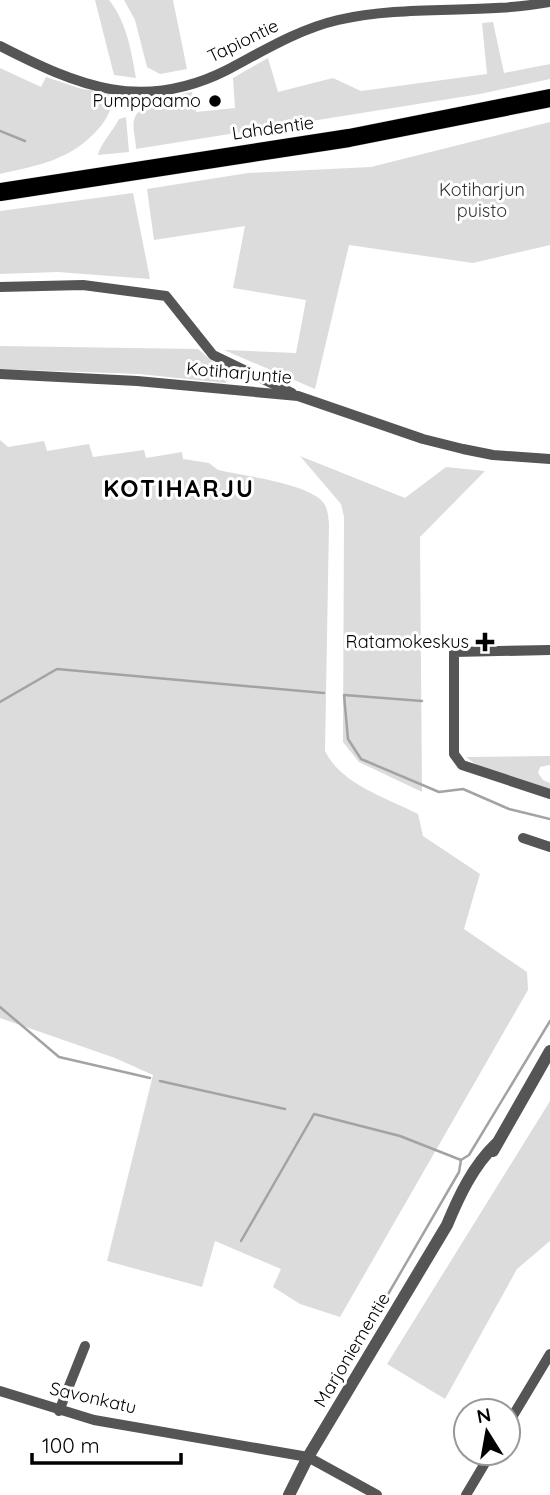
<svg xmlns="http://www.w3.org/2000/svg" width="550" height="1495" viewBox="0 0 550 1495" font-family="Quicksand,sans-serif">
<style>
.green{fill:#dcdcdc}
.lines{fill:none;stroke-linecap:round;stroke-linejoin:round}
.stream{stroke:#a3a3a3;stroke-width:2.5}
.trunk-casing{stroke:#dbdbdb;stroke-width:19}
.minor{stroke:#555;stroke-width:10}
.tertiary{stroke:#555;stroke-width:12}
.trunk{stroke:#000;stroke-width:18}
.poi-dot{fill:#000;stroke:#fff;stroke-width:2.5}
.labels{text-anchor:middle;stroke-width:6;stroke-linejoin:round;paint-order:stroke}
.street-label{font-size:18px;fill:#000;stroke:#fff}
.poi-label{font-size:18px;fill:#000;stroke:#fff;text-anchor:end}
.park-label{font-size:18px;fill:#333;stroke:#fff}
.district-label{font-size:24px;font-weight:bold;letter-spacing:2px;fill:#000;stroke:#fff}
</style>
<rect width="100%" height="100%" fill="#fff"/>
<g class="green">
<path d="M95 0H109C127 23 131 50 136 78L114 75Z"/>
<path d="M124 0H173L187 69 160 74 147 67 135 20Z"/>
<path d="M493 22 504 73 550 64V79L480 94 136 149C136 140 132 128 134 120 138 102 177 95 192 92L196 112 235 108 233 78 268 58 278 92 333 78 361 91 487 74 482 23Z"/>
<path d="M0 68 41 87 46 77 82 89 112 93C114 106 107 119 99 128 72 160 39 165 0 174Z"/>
<path d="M126 117 129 152 98 155C100 144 113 131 119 119Z"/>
<path d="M550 122V245L473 263 349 245 315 389 224 350 296 353 306 300 233 288 245 226 154 240 147 189 248 173 371 167Z"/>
<path d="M133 193 150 279 58 272 0 274V211Z"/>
<path d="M0 346 198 349 231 377 225 383 139 374 0 369Z"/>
<path d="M0 440 8 447 44 441 47 451 89 444 93 457 144 450 146 458 182 452 183 459 209 463 218 470C244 476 299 482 320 499 328 506 328 515 329 524L325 751C342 785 385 797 418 814L423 836 480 874 464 929 527 972 528 990 340 1317 300 1304 273 1287 281 1269 215 1241 202 1287 107 1261 153 1075 115 1058 0 1018Z"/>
<path d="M300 456 405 498 446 467 485 471 420 537 422 792 359 762 343 742 344 517 341 504Z"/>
<path d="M550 756V765L540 767 538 773 543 780 550 783V790L479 767 466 757Z"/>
<path d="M550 1101V1241L517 1269 445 1399 387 1364Z"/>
</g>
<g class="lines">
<g class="stream">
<path d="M0 131 25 141"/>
<path d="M422 701 344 695 348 739 361 759 439 792 463 789 509 809 550 819"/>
<path d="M0 702 57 669 324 693"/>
<path d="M0 1007 59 1057 150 1078"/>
<path d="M160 1081 285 1109"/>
<path d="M241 1241 314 1114 400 1136 461 1160"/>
<path d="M361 1346 387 1296 459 1172 461 1160 469 1155 550 1021"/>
</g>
<defs>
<path id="trunk" d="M0 192 349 138 550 98"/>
</defs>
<use href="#trunk" class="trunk-casing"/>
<g class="minor">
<path d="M0 46C78 86 142 113 227 70 263 51 299 29 338 20 408 4 480 15 550 2"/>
<path d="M0 287 83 285 166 296 213 355 292 393"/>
<path d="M0 374 137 381 298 396 423 439 463 449 493 455 550 459"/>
<path d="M550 650 454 652V754L462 765 550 794"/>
<path d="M523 838 550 847"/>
<path d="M0 1391 94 1420 308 1457 377 1495"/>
<path d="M59 1411 85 1346"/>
<path d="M508 1424 550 1354"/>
<path d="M466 1495 491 1453"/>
</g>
<g class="tertiary">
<path d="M493 1151 550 1051"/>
<path d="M289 1495 308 1457 447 1225C459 1196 473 1166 496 1144"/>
</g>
<use href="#trunk" class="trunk"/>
</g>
<g class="poi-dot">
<circle cx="215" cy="101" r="7"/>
<path d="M481.5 631.5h7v7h7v7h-7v7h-7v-7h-7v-7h7z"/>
</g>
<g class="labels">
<g class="street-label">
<text transform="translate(243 41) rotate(-26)" y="6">Tapiontie</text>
<text transform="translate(273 128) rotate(-8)" y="6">Lahdentie</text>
<text transform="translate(239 373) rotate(5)" y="6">Kotiharjuntie</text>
<text transform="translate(352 1350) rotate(-59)" y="6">Marjoniementie</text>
<text transform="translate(93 1398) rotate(13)" y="6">Savonkatu</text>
</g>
<g class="poi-label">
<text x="201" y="107">Pumppaamo</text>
<text x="469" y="648">Ratamokeskus</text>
</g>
<g class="park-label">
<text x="482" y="196">Kotiharjun<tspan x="482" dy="21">puisto</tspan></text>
</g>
<g class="district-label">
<text x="179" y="497">KOTIHARJU</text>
</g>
</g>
<g transform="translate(487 1432) rotate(349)"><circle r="33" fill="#ffffff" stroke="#999999" stroke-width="2"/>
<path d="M0-5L12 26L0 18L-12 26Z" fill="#000000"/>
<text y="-10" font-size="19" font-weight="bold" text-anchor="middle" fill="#000000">N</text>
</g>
<path d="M32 1453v10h149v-10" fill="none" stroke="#000000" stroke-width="3.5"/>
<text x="42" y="1453" font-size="21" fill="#000000" stroke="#ffffff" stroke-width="5" paint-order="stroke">100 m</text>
</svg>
